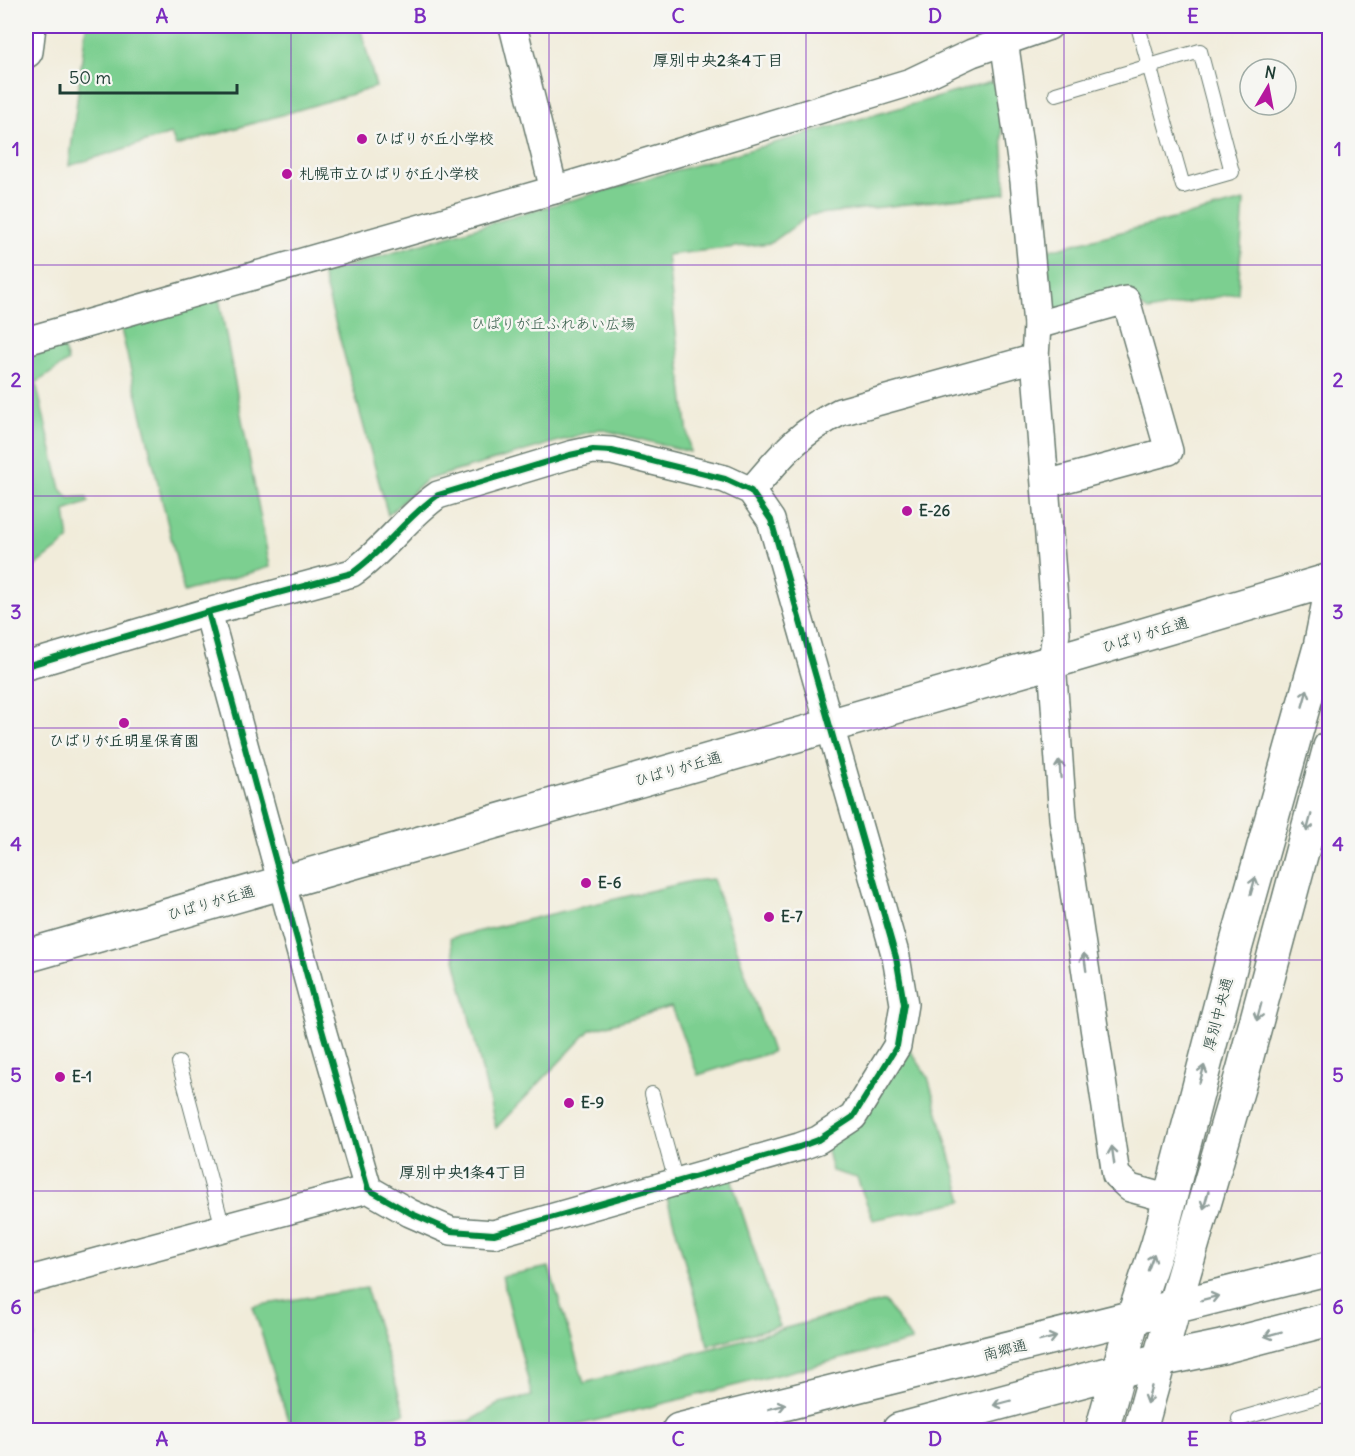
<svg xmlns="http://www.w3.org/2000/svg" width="1355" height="1456" viewBox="0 0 1355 1456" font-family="Delius,'Klee One',sans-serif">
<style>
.green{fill:#7ccf90;stroke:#4e8662;stroke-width:1.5}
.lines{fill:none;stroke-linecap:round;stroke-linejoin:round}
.lane-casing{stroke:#687a6e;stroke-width:16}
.street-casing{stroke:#687a6e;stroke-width:30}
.secondary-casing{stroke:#687a6e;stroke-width:36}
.lane{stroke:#fff;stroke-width:14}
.street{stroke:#fff;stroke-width:27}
.secondary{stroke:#fff;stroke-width:33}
.cycleway-casing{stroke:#f6f6f2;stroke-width:10}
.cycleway{stroke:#00873e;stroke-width:6}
.oneway{stroke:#8f9e9a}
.grid{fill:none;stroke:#7b2cbf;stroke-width:1.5;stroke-opacity:0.55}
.poi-dot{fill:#b5179e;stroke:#f6f6f2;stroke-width:2}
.labels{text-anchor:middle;stroke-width:5;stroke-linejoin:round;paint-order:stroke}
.poi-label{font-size:15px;font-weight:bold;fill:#1f3d34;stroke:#f6f6f2;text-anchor:start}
.park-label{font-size:15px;fill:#325a46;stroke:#f6f6f2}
.street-label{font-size:15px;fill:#1f3d34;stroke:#f6f6f2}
.neighbourhood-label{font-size:16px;font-weight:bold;fill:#1f3d34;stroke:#f6f6f2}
.neatline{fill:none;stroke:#7b2cbf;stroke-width:2}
.grid-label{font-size:20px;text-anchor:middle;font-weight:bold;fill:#7b2cbf}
</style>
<rect width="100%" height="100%" fill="#f6f6f2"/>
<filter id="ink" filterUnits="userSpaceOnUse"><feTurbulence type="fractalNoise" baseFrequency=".0167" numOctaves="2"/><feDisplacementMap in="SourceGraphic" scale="12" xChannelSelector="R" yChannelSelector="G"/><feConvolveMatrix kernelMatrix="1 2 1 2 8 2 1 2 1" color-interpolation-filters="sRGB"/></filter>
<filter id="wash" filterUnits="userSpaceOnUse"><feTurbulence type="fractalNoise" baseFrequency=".008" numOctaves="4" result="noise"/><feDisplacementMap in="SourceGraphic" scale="24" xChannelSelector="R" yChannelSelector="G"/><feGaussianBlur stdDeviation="1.35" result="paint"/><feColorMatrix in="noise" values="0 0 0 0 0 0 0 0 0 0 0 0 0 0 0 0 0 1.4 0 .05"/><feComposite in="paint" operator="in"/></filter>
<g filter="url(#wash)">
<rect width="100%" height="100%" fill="#f1ecda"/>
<g class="green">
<path d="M86 26H360L376 87 176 146 171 134 69 166Z"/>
<path d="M991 82 999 88 1006 193 810 215 771 243 667 255 690 452 600 429 426 480 388 515 322 274 525 213Z"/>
<path d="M1244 201 1238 293 1148 311 1122 293 1043 316 1038 253Z"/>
<path d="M218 293 270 567 184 592 119 321Z"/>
<path d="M58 332 68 361 36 383 61 489 69 498 86 497 89 502 65 511 69 540 30 570 34 612 26 630V347Z"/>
<path d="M713 879 772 1052 698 1075 671 1007 590 1030 496 1128 450 938 692 881Z"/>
<path d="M906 1044 928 1077 963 1201 873 1220 857 1178 832 1171 825 1143Z"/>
<path d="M730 1175 779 1326 708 1345 665 1191Z"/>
<path d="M549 1267 584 1383 885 1301 912 1341 558 1430H333L470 1421 500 1403 532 1396 502 1276Z"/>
<path d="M366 1288 405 1414 312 1430H291L253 1306Z"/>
<path d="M26 1297 35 1338 26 1341Z"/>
</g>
</g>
<g filter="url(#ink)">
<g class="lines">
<defs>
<g id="lane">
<path d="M1056 94 1200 51 1232 172 1183 186 1138 26"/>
<path d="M179 1063 223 1228"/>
<path d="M652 1094 676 1182"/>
<path d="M1239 1419 1330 1393"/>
</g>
<g id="street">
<path d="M513 26 554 190"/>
<path d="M999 26 1004 40 1024 181 1037 325 1035 358 1055 611 1056 633 1052 662 1063 818 1116 1175 1130 1188 1170 1199"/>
<path d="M1037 325 1126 300 1169 451 1046 484"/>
<path d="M26 341 554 190 911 82 972 53 1049 26"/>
<path d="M751 491C781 456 798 433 840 412L1035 358"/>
<path d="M26 666 208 612 352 573C384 551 406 517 438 495L570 455 593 450 612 451 725 479 751 491 771 520 896 957 904 1004 897 1046 853 1117 818 1140 799 1147 494 1234 451 1231 410 1213 368 1189 316 1009 208 612"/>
<path d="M26 1281 368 1189"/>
</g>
<g id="secondary">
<path d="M26 51 29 26"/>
<path d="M26 956 1052 662 1330 580"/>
<path d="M679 1430 1330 1268"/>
<path d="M899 1430 1159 1360 1222 1347 1330 1319"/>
<path d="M1102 1430 1133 1318 1158 1244 1235 949 1320 647 1330 597"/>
<path d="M1140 1430 1174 1307 1243 1071 1330 747"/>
</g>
</defs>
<use href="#lane" class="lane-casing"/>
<use href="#street" class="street-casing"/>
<use href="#secondary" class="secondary-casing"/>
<use href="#lane" class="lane"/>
<use href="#street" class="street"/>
<use href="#secondary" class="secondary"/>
<defs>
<path id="cycleway" d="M26 666 208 612 352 573C384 551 406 517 438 495L570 455 593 450 612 451 725 479 751 491 771 520 896 957 904 1004 897 1046 853 1117 818 1140 799 1147 494 1234 451 1231 410 1213 368 1189 316 1009 208 612"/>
</defs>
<use href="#cycleway" class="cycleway-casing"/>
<use href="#cycleway" class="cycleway"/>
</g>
<defs><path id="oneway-shaft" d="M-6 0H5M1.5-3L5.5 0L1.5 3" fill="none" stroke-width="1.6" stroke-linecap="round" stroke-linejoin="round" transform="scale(1.5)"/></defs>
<g class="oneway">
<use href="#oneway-shaft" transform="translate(1305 698) rotate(-74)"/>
<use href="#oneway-shaft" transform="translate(1060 769) rotate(-94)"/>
<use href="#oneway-shaft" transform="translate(1309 823) rotate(105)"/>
<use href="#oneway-shaft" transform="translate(1253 886) rotate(-74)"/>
<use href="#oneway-shaft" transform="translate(1085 962) rotate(-98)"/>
<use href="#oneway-shaft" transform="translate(1259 1012) rotate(105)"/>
<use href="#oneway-shaft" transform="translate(1202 1074) rotate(-75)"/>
<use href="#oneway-shaft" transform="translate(1113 1155) rotate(-98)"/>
<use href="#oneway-shaft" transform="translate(1206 1200) rotate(106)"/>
<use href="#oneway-shaft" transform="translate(1151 1262) rotate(-70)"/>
<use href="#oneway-shaft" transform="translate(1210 1298) rotate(-14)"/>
<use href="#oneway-shaft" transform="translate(1273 1334) rotate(165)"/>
<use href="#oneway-shaft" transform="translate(1048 1339) rotate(-14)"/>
<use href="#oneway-shaft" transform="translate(1149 1395) rotate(106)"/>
<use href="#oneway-shaft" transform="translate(1002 1403) rotate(165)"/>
<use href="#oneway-shaft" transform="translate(777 1407) rotate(-14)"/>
</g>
</g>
<path class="grid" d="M291 26V1430M549 26V1430M806 26V1430M1064 26V1430M26 265H1330M26 496H1330M26 728H1330M26 960H1330M26 1191H1330"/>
<g class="poi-dot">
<circle cx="362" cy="139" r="6"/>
<circle cx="287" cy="174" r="6"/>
<circle cx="907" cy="511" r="6"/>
<circle cx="124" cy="723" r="6"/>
<circle cx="586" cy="883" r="6"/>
<circle cx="769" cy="917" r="6"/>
<circle cx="60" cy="1077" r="6"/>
<circle cx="569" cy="1103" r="6"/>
</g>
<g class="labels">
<g class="poi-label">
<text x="374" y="144">ひばりが丘小学校</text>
<text x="299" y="179">札幌市立ひばりが丘小学校</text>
<text x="919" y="516">E-26</text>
<text x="124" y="746" text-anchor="middle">ひばりが丘明星保育園</text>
<text x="598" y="888">E-6</text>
<text x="781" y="922">E-7</text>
<text x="72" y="1082">E-1</text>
<text x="581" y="1108">E-9</text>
</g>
<g class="park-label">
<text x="553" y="329">ひばりが丘ふれあい広場</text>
</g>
<g class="street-label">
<text transform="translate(1145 635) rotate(-17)" y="5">ひばりが丘通</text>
<text transform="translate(678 769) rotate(-16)" y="5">ひばりが丘通</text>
<text transform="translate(211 903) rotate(-16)" y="5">ひばりが丘通</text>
<text transform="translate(1218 1014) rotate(-75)" y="5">厚別中央通</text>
<text transform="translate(1005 1350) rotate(-14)" y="5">南郷通</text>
</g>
<g class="neighbourhood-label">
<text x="718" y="66">厚別中央2条4丁目</text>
<text x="463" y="1178">厚別中央1条4丁目</text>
</g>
</g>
<rect width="1355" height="1456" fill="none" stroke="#f6f6f2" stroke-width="66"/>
<g transform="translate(1268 87) rotate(10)"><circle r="28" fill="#f6f6f2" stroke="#a0aca6" stroke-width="1.5"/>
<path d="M0-4.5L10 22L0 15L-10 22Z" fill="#b5179e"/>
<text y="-9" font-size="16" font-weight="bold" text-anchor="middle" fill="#1f3d34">N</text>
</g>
<path d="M60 84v9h177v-9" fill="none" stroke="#1f3d34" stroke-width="3"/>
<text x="69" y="84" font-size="18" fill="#1f3d34" stroke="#f6f6f2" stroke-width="4.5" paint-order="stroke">50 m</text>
<rect x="33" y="33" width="1289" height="1390" class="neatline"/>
<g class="grid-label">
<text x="162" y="23">A</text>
<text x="420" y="23">B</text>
<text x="678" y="23">C</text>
<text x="935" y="23">D</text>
<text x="1193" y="23">E</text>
<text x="16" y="156">1</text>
<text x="1338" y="156">1</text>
<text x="16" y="387">2</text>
<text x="1338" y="387">2</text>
<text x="16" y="619">3</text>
<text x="1338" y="619">3</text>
<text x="16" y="851">4</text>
<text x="1338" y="851">4</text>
<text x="16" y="1082">5</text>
<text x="1338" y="1082">5</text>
<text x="16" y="1314">6</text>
<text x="1338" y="1314">6</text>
<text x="162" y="1446">A</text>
<text x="420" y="1446">B</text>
<text x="678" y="1446">C</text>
<text x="935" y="1446">D</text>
<text x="1193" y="1446">E</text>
</g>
</svg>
